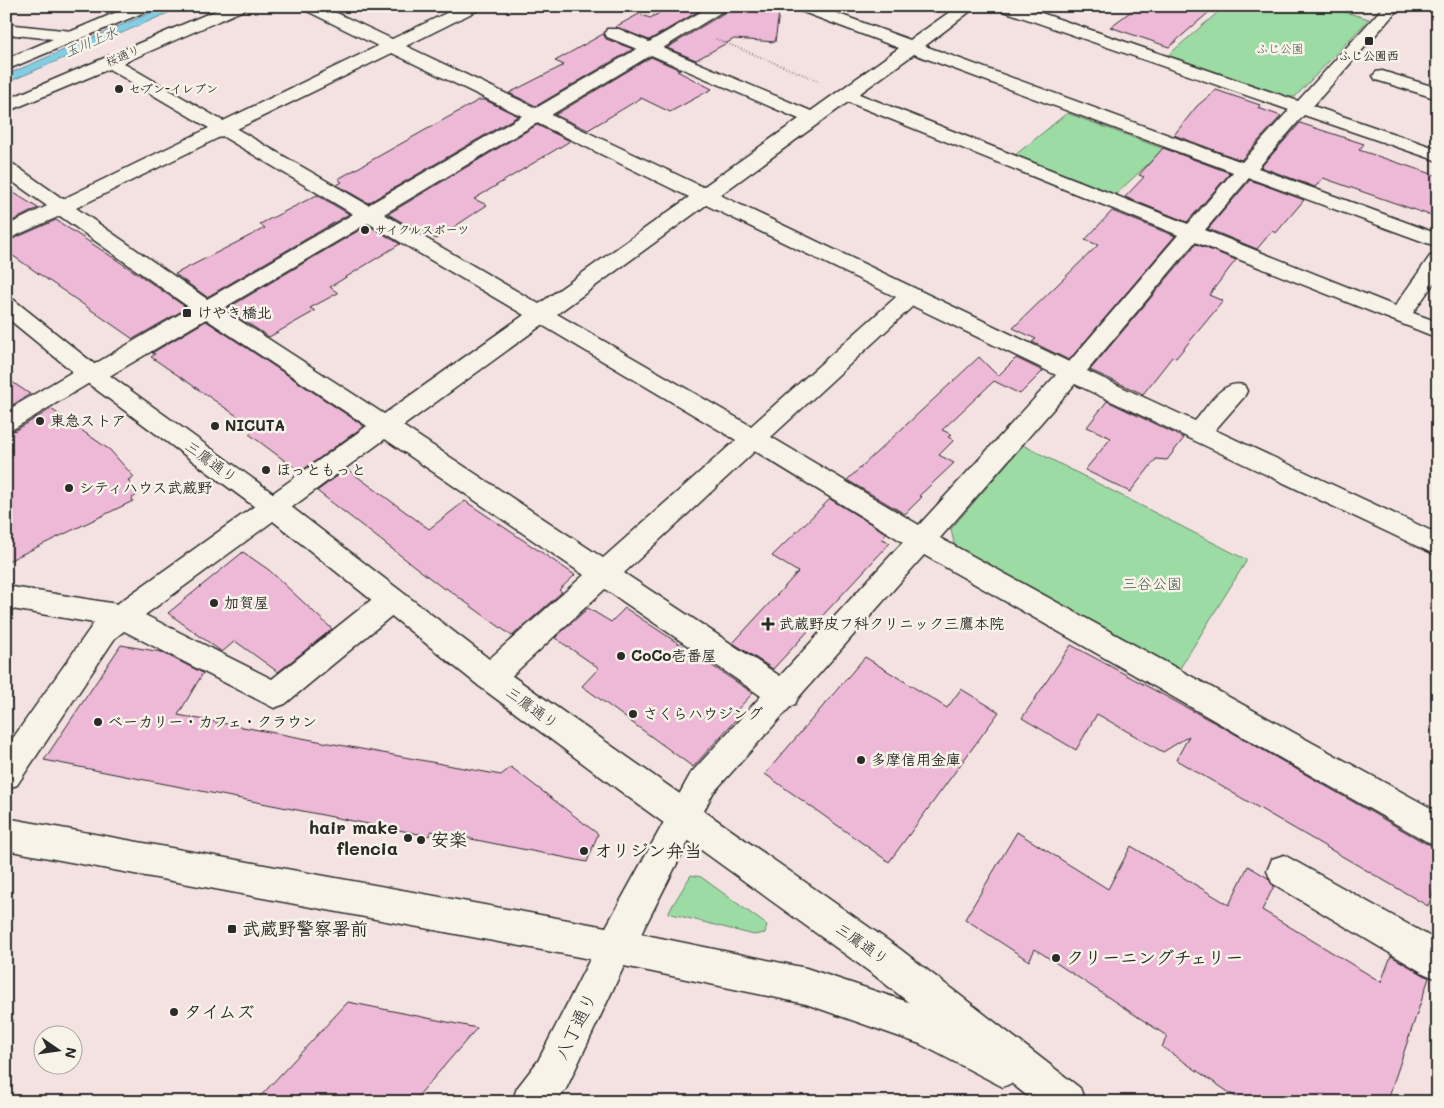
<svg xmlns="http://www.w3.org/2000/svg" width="1444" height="1108" viewBox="0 0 1444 1108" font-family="Mali,'Klee One',sans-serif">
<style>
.green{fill:#9cdba4;stroke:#648368}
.water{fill:#83cde3;stroke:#608c99}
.building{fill:#edb9d7;stroke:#2b2b2b}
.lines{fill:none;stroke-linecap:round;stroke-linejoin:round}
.minor-casing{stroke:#2b2b2b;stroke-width:3}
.major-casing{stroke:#2b2b2b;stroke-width:3}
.path{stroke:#2b2b2b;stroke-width:2;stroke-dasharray:0.5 2.5;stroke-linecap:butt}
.minor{fill:#f7f3e8;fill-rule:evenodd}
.major{fill:#f7f3e8;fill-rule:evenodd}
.poi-dot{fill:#2b2b2b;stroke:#f7f3e8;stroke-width:2}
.labels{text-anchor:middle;stroke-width:5;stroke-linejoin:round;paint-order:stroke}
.far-park-label{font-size:12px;fill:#475749;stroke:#f7f3e8}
.far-street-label{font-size:12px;fill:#2b2b2b;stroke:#f7f3e8}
.far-poi-label{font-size:12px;font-weight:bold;fill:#2b2b2b;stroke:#f7f3e8;text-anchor:start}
.far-water-label{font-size:14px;font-style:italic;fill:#415459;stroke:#f7f3e8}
.poi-label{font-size:15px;font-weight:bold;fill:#2b2b2b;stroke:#f7f3e8;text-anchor:start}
.street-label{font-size:15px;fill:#2b2b2b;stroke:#f7f3e8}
.park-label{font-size:15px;fill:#475749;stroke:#f7f3e8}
.near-poi-label{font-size:18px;font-weight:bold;fill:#2b2b2b;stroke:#f7f3e8;text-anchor:start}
.near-street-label{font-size:18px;fill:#2b2b2b;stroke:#f7f3e8}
</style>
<rect width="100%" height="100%" fill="#f4e2e3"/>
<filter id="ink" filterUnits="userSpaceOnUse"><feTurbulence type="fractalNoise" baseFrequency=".02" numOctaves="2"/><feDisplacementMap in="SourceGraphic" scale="10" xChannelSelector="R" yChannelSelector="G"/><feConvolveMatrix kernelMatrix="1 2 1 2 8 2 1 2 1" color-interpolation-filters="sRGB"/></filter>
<g filter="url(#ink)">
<g class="green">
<path d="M1225 6H1324L1369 19 1295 97 1282 96 1166 57Z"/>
<path d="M1067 113 1164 149 1114 196 1014 156Z"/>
<path d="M1023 445 1247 560 1177 673 955 548 951 529Z"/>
<path d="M691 875 701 877 767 925 765 933 754 935 668 913Z"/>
</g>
<path class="water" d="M166 6H184L6 83V75Z"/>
<g class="building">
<path d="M672 6 704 8 649 40 615 27 639 14 650 18Z"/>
<path d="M1138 6H1216L1169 47 1110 27Z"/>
<path d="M729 10 779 13 775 42 734 39 696 60 667 48Z"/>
<path d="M603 34 606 39 633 49 536 106 509 93 564 65 555 61Z"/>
<path d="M651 57 680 70 677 71 712 89 670 112 641 98 588 130 555 115Z"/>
<path d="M1216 90 1260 105 1258 108 1281 116 1241 160 1174 135 1197 106Z"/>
<path d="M479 100H485L518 116 368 203 337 185 342 182 338 179Z"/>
<path d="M1300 123 1364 144 1359 150 1438 176V218L1323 178 1315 187 1261 167Z"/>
<path d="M537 125 570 141 474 199 487 205 436 239 422 231 419 232 388 214Z"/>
<path d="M1163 148 1230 173 1187 222 1125 197 1144 177 1139 175Z"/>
<path d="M1250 180 1304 200 1276 233 1272 231 1257 249 1208 229Z"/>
<path d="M6 188 38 208 6 224Z"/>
<path d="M317 195 349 214 207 297 175 274 265 228 260 224Z"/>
<path d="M1112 211 1175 236 1069 360 1032 342 1036 339 1013 328 1098 245 1085 240Z"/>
<path d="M56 220 141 276 187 308 133 339 6 251V242Z"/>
<path d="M368 225 400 244 330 287 338 293 310 308 315 311 269 337 226 309Z"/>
<path d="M1196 244 1236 260 1209 295 1223 301 1176 358 1172 357 1143 394 1090 370Z"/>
<path d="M206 321 364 426 300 472 249 434 256 429 151 357 155 354 152 353Z"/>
<path d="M979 357 998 376 1016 358 1043 371 1020 394 994 381 942 430 951 434 948 437 954 440 939 455 954 463 919 496 922 497 905 514 847 480Z"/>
<path d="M6 378 30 394 6 409Z"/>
<path d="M1107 401 1184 438 1167 460 1156 459 1130 492 1085 470 1111 438 1087 427Z"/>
<path d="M51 409 110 450 134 477 128 480 137 495 132 498 133 501 6 562V433L16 430Z"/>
<path d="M347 469 429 529 465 501 575 575 559 590 562 592 512 636 446 588 444 589 317 491Z"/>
<path d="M830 499 886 533 881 538 890 543 773 669 733 643 798 572 772 556Z"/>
<path d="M243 552 269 570 332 629 278 672 235 641 222 652 168 613Z"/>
<path d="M588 608 611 622 625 608 753 693 734 713 739 716 693 767 582 686 599 668 555 638Z"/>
<path d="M121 645 161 652 203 673 178 715 501 775 511 767 598 834 587 862 431 831 429 836 44 760Z"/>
<path d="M1071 645 1228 730 1425 843 1438 847V880L1428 906 1176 760 1189 736 1163 752 1097 714 1076 750 1022 718Z"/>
<path d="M865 657 947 708 961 689 999 712 889 862 765 774Z"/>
<path d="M1017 832 1108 889 1131 846 1229 905 1248 866 1268 878 1274 886 1262 910 1381 982 1391 956 1429 978 1387 1102H1243L1162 1047 1167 1036 1035 949 1029 961 965 919Z"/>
<path d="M348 1002 477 1028 413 1102H255Z"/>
</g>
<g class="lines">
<defs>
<g id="minor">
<path d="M131 6H154L152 9 6 70V59L53 39 6 34V24L72 31Z"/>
<path d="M226 6H248L246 9 123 63 223 121 378 46 303 9 301 6H322L392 39 461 6H482L480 9 406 46 536 108 637 49 607 37 605 33 607 29H619L649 42 711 6H731L663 48 811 111 899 48 795 9 793 6H817L910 40 958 6H977L925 46 1242 162 1289 110 998 9 996 6H1021L1298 101 1384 6H1401L1313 106 1438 149V161L1304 115 1258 168 1438 234V247L1249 178 1205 230 1395 306 1430 256 1438 255V277L1413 313 1438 322V338L1195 242 1087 371 1195 421C1208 406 1222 379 1244 385L1247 391 1244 397 1215 430 1438 534V556L1075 384 940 538 1438 812V845L1426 841 924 555 798 698 795 704 791 706 713 793 641 934 806 968 929 1009 1016 1055 1022 1068 1016 1081 1003 1087 920 1044 806 1004 624 966 566 1089 555 1102H512L517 1088 538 1061 590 959 6 850V818L606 927 691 773 761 696 605 589 501 686 490 690 479 686 475 677 479 668 584 575 385 439 145 615 272 679 381 592 391 589 401 592 405 600 401 608 285 704 274 708 124 631 115 638 17 785 6 789V748L94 623 6 608V586L117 604 367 426 206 319 101 381 91 382 15 428 6 431V411L82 366 93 365 190 308 60 216 6 240V226L47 206 6 177V162L13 164 63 199 209 128 109 69 6 112V100ZM392 53 522 116 368 205 237 129ZM914 54 1233 172 1188 224 859 94ZM651 55 799 119 703 187 551 115ZM848 102 1178 235 1069 362 720 195ZM537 123 689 197 539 304 384 214ZM222 136 353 214 207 299 76 208ZM706 205 896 297 751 426 557 314ZM368 223 524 315 384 414 222 309ZM913 306 1056 375 919 525 771 437ZM542 325 736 440 603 558 403 426ZM755 451 903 542 780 676 624 573Z"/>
<path d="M1382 71 1438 88V99L1376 80 1373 76 1376 72Z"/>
<path d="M1284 855 1438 941V979L1425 974 1272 883 1267 871 1272 859Z"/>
</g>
<path id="major" d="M6 298 14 300 98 367 281 499 501 668 900 949 1080 1088 1085 1102H1035L874 975 639 805 479 686 263 513 82 379 6 317Z"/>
</defs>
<use href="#minor" class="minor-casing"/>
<use href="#major" class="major-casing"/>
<g class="path">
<path d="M634 6 657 15"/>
<path d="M716 39 819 81"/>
</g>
<use href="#minor" class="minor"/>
<use href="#major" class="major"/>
</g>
</g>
<g class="poi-dot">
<rect x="1364" y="36" width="10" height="10" rx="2.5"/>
<circle cx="119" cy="89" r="5"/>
<circle cx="365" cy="230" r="5"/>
<rect x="182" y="308" width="10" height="10" rx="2.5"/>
<circle cx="40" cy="421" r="5"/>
<circle cx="215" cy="426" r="5"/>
<circle cx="266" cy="470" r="5"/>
<circle cx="69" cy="488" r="5"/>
<circle cx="214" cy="603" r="5"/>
<path d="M765.5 616.5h5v5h5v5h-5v5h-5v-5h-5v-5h5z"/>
<circle cx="621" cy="656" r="5"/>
<circle cx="633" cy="714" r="5"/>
<circle cx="98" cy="722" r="5"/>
<circle cx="861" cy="760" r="5"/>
<circle cx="408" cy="838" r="5"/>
<circle cx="421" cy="840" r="5"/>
<circle cx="584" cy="851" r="5"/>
<rect x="227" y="924" width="10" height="10" rx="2.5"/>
<circle cx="1056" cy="958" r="5"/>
<circle cx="174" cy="1012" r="5"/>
</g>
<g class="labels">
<g class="far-park-label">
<text x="1280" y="53">ふじ公園</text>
</g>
<g class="far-street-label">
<text transform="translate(123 56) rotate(-23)" y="4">桜通り</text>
</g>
<g class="far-poi-label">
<text x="1369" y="60" text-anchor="middle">ふじ公園西</text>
<text x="129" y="93">セブン-イレブン</text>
<text x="375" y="234">サイクルスポーツ</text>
</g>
<g class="far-water-label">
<text transform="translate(91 42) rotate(-23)" y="5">玉川上水</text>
</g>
<g class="poi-label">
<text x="197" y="318">けやき橋北</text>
<text x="50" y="426">東急ストア</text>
<text x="225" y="431">NICUTA</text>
<text x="276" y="475">ほっともっと</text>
<text x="79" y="493">シティハウス武蔵野</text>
<text x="224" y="608">加賀屋</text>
<text x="779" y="629">武蔵野皮フ科クリニック三鷹本院</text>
<text x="631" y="661">CoCo壱番屋</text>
<text x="643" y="719">さくらハウジング</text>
<text x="108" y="727">ベーカリー・カフェ・クラウン</text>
<text x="871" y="765">多摩信用金庫</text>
</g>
<g class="street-label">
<text transform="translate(211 462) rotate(36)" y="5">三鷹通り</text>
<text transform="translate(532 708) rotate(36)" y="5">三鷹通り</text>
<text transform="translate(862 944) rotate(35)" y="5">三鷹通り</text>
</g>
<g class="park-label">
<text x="1152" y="589">三谷公園</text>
</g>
<g class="near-poi-label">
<text x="398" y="834" text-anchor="end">hair make<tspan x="398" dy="21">flencia</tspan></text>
<text x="431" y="846">安楽</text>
<text x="594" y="857">オリジン弁当</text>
<text x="242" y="935">武蔵野警察署前</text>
<text x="1066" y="964">クリーニングチェリー</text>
<text x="184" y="1018">タイムズ</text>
</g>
<g class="near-street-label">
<text transform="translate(576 1026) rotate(-64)" y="6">八丁通り</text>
</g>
</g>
<rect width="1444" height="1108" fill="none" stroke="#f7f3e8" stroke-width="25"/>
<rect x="12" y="12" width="1419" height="1083" fill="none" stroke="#2b2b2b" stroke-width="2" filter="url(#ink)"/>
<g transform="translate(58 1050) rotate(103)"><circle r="24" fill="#f7f3e8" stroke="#a5a39c"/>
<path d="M0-4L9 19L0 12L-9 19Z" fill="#2b2b2b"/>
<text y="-8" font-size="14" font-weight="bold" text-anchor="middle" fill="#2b2b2b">N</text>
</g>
</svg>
